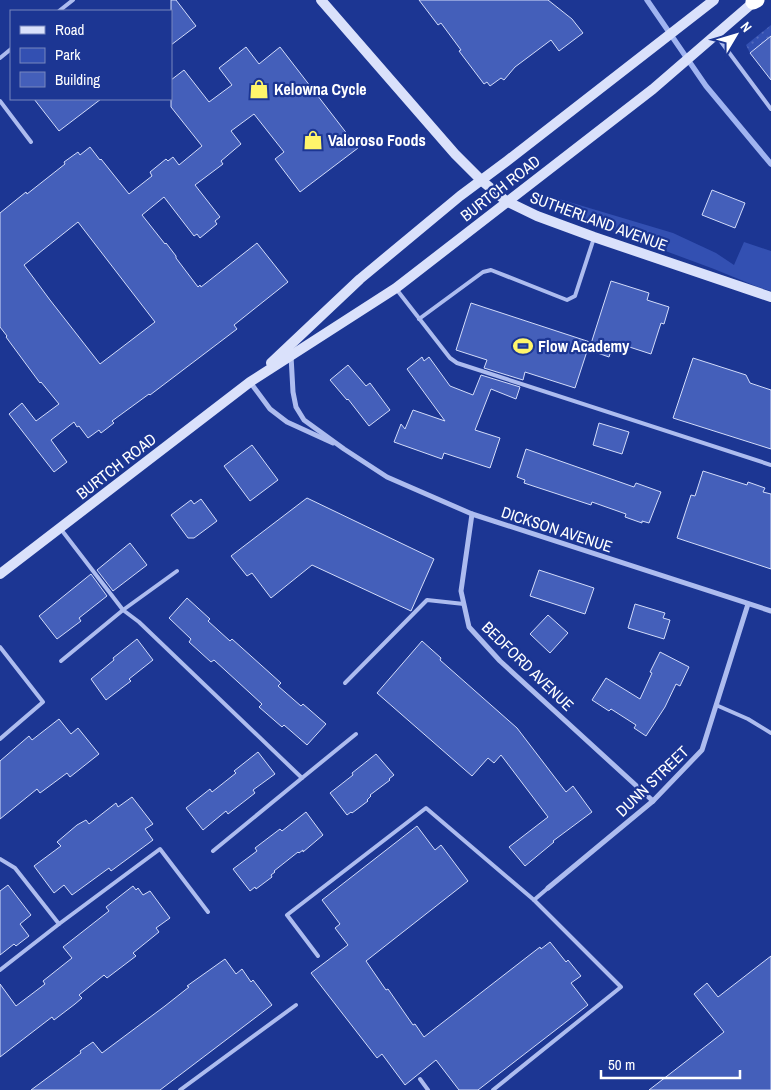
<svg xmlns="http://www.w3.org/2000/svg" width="771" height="1090" viewBox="0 0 771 1090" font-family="'Archivo Narrow',sans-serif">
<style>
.grass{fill:url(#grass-dots)}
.park{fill:#3350b2}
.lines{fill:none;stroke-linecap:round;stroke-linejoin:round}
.stream{stroke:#a0b4f1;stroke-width:5.5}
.building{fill:#445fba;stroke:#d3dcfa;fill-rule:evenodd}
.lane{stroke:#adbcef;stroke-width:4}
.street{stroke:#adbcef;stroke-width:5}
.secondary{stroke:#dae1fb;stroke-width:10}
.highway{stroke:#fff;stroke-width:15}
.labels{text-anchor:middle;stroke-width:4.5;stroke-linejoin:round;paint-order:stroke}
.poi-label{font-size:16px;font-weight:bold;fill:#fff;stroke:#1c3693;text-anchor:start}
.street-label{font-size:16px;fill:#fff;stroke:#1c3693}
</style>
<defs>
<pattern id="grass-dots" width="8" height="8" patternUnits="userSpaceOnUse" patternTransform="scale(1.25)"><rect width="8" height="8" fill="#3350b2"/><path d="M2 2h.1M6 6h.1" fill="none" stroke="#526abe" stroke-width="1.8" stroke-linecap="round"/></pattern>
</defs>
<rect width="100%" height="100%" fill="#1c3693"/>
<path class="grass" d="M771 25V37L750 53 746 45Z"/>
<path class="park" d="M549 196 673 233 716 253 734 265 744 242 771 251V291L758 287 714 269 544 206Z"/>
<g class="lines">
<path class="stream" d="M647 0 706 86 771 164"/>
</g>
<g class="building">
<path d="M171 0H176L196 26 171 45Z"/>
<path d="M419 0H548L572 19 583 33 559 51 551 40 515 67 504 80 501 78 490 86 487 82 484 84 459 51 461 50 441 23 438 25Z"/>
<path d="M771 36V80L750 53Z"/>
<path d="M246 47 259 64 280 47 358 148 300 192 275 159 284 152 254 114 231 131 241 144 221 161 223 164 195 185 220 217 215 221 217 224 200 238 197 234 194 236 164 197 142 215 165 244 166 243 176 256V258L198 287 200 285 201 287 257 243 288 282 234 325 237 329 150 395 149 394 112 421 114 423 101 433 99 430 88 438 79 426 77 427 74 422 51 440 67 462 54 472 9 414 22 403 36 421 59 404 41 382 40 383 6 337 7 336 0 327V213L26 192 27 194 65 164 64 162 78 152 80 155 90 147 100 160 101 159 129 194 152 176 150 172 166 159 168 161 173 157 179 165 202 146 171 107V80L184 70 209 102 232 85 219 68ZM78 222 155 322 100 364 50 300 24 265Z"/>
<path d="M34 99H101L59 131Z"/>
<path d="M712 190 745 203 735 228 702 215Z"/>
<path d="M611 281 649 293 647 300 669 307 664 324 661 323 651 354 614 342 609 357 589 350Z"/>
<path d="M471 303 590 342 575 388 525 372 523 380 484 368 487 360 456 350Z"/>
<path d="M422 357 424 361 429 357 450 386 473 395 481 375 520 387 516 399 491 389 475 430 500 438 490 468 444 453 442 459 394 442 401 424 405 429 413 410 445 421 407 369Z"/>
<path d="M693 358 746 375 750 383 771 390V449L673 418Z"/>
<path d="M348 365 366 386 370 383 390 410 369 426 348 399 347 400 330 380Z"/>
<path d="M599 423 629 432 622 454 593 445Z"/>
<path d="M252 445 278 480 250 501 224 466Z"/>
<path d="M526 449 634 487 636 483 661 492 649 523 642 521V523L625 517 626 514 592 502 591 505 524 483 525 480 517 477Z"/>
<path d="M703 471 747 485 748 482 765 488 763 492 771 494V569L677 538 691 495 695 496Z"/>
<path d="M307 498 434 559 411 611 312 565 271 598 252 573 247 576 231 556Z"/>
<path d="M201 499 217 521 194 538H188L171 515 191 500 194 504Z"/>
<path d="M130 543 147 565 113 591 97 570Z"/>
<path d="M539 570 594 588 585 614 530 596Z"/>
<path d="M91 574 107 596 79 618 81 621 57 639 39 616Z"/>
<path d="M187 598 210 619 208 621 230 641 232 639 281 683 278 686 301 706 303 704 326 724 307 745 284 725 282 727 259 707 262 704 214 660 211 662 189 642 191 639 169 618Z"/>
<path d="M635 604 665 613 663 618 670 620 664 639 628 628Z"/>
<path d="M548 615 568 633 550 653 530 634Z"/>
<path d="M137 639 153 660 129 679 131 681 106 700 91 679 114 660 113 658Z"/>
<path d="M422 641 441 658 440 660 517 728 566 792 573 786 592 812 553 841 554 842 525 866 509 847 548 817 501 755 494 763 488 758 472 776 377 693Z"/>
<path d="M660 652 689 667 680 686 676 684 665 707 646 736 634 728 636 725 611 709 609 711 592 700 606 678 640 699 652 673 650 672Z"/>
<path d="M59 719 71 734 78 728 99 754 70 777 67 773 40 793 37 789 0 819V761L29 736 32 740Z"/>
<path d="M258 752 275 774 253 790 255 793 228 814 226 811 203 830 186 808 210 789 212 792 236 773 234 771Z"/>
<path d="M376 754 394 775 389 779 390 780 370 795 371 796 367 800 368 801 352 813 351 812 347 815 330 793 353 775 352 773Z"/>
<path d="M132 797 153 824 145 829 153 840 111 871 109 868 72 895 64 885 54 893 34 866 61 846 57 842 77 825 86 820 89 824 116 803 118 807Z"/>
<path d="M306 812 323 835 303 852V850L299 853 298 852 274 871 275 872 271 875 272 877 256 889 255 887 250 891 233 869 257 851 255 848 280 829 282 831Z"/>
<path d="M417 826 435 850 441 845 468 881 366 961 386 990 388 989 413 1025 415 1024 424 1037 540 947 541 949 550 942 566 962 568 960 581 976 571 983 588 1005 478 1090H459L436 1060 405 1085 382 1054 377 1058 311 973 348 945 335 928 340 924 322 900Z"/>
<path d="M8 885 31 915 20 924 29 936 16 946 14 944 0 955V891Z"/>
<path d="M133 886 136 890 138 888 143 895 150 891 170 918 156 928 159 932 133 953 136 956 107 978 104 975 79 995 82 998 75 1004 54 1020 52 1017 0 1057V984L16 1006 45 984 43 981 72 958 63 947 109 911 106 907Z"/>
<path d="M771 956V1090H649L724 1032 694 994 707 983 718 997Z"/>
<path d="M225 959 236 974 242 969 251 982 253 980 272 1005 160 1090H31L81 1053 80 1051 93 1042 102 1053 165 1006 189 987 187 986Z"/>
</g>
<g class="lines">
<g class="lane">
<path d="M59 11 73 0"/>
<path d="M716 35 771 109"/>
<path d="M0 58 11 49"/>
<path d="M0 101 31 142"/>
<path d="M397 290 450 358 457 363 771 465"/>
<path d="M419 319 483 272 491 270 567 300 575 296 594 238"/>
<path d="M60 528 123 610 61 661"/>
<path d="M177 571 123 610 139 622 302 778 356 734"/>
<path d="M0 647 43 702 0 739"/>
<path d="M345 683 427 600 464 604"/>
<path d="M716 705 748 719 771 733"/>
<path d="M213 851 302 778"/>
<path d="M0 859 15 868 59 924 160 849 208 912"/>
<path d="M318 956 287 915 426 808 534 900 548 888"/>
<path d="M0 970 59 924"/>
<path d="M420 1079 428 1090"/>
<path d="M180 1090 296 1005"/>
<path d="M493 1090 621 987 534 900"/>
</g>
<g class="street">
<path d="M291 356 293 392 296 407 304 420 344 449 387 477 472 514 771 611"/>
<path d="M250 382 270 409 287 422 333 443"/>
<path d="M472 514 461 591 469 627 500 661 653 801"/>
<path d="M548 888 653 801 702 750 748 604"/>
</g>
<g class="secondary">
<path d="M321 0 455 154 481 180 506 201 537 216 594 237 771 297"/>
<path d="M271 363 360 279 460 196 507 161 714 0"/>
<path d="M0 574 250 382 396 288 653 89 756 0"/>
</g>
<path class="highway" d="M753 2 757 0"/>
</g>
<defs>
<symbol id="shop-bare" viewBox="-9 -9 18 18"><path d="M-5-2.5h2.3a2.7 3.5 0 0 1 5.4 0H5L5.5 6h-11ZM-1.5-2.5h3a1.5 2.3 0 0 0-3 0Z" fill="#fff56b" stroke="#1c3693" stroke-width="2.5" paint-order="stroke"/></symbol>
<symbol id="stadium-bare" viewBox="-9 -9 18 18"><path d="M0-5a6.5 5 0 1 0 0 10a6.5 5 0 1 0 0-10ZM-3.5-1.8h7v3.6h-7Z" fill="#fff56b" stroke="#1c3693" stroke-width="2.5" paint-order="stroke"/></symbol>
</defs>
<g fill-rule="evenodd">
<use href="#shop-bare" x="245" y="75" width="28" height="28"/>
<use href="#shop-bare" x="299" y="126" width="28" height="28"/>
<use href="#stadium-bare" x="509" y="332" width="28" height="28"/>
</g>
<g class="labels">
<g class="poi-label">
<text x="274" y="95">Kelowna Cycle</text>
<text x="328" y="146">Valoroso Foods</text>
<text x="538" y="352">Flow Academy</text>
</g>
<g class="street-label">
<text transform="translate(500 188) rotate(-38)" y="6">BURTCH ROAD</text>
<text transform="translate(599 221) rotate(20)" y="6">SUTHERLAND AVENUE</text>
<text transform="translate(116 466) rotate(-38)" y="6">BURTCH ROAD</text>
<text transform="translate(557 529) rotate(18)" y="6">DICKSON AVENUE</text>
<text transform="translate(528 666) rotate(44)" y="6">BEDFORD AVENUE</text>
<text transform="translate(652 781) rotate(-44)" y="6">DUNN STREET</text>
</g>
</g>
<rect x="10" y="10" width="162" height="90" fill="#1c3693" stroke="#7786be"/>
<rect x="20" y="26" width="25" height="8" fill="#dae1fb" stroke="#7786be"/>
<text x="55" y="35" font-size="15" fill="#ffffff">Road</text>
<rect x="20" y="48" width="25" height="15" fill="#3350b2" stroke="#7786be"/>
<text x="55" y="60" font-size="15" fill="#ffffff">Park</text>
<rect x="20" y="72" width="25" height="15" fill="#445fba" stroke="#7786be"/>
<text x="55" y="85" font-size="15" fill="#ffffff">Building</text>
<g transform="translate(736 35) rotate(52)" stroke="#1c3693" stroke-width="4" paint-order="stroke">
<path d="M0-4L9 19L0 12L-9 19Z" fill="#ffffff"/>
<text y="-8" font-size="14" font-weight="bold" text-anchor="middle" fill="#ffffff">N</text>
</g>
<path d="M601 1070v8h139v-8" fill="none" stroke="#ffffff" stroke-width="2.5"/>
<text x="608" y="1070" font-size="15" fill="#ffffff" stroke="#1c3693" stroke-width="4" paint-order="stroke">50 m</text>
</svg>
